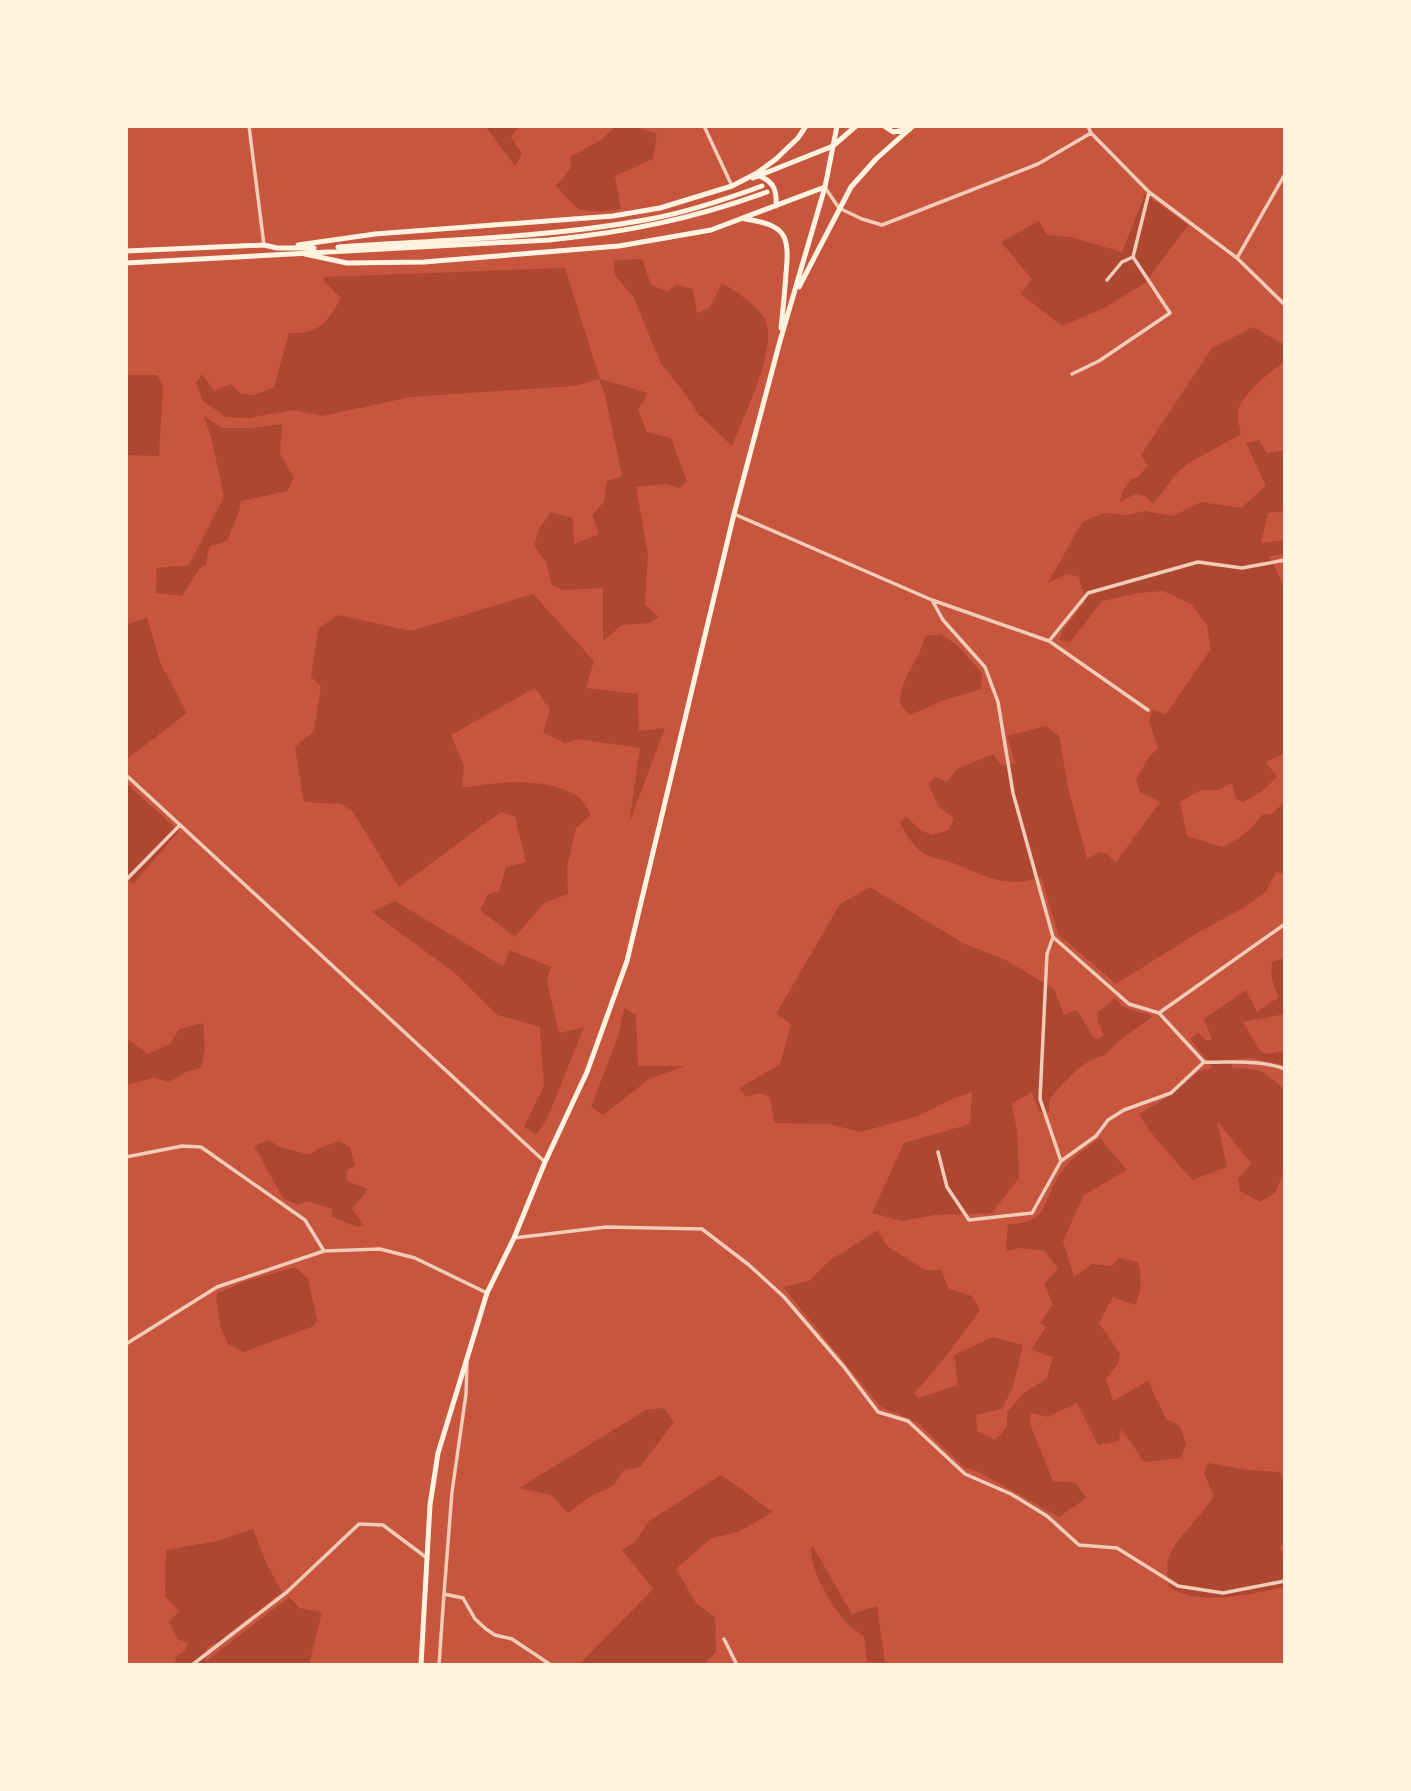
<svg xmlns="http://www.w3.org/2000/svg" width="1411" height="1791" viewBox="0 0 1411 1791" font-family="'Roboto Serif',serif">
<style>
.green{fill:#ae4732}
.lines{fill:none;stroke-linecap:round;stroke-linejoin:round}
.minor{stroke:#f1ccb7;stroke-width:3.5}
.secondary{stroke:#fff3e0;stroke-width:5}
</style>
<rect width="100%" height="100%" fill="#c8553d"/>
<!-- green -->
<path class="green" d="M485,126H519L511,137L522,154L515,166Z
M616,126H633L657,134L653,159L615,176L621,209L599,212L578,209L556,186L571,168L570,157L601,140Z
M1145,194L1188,225L1145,283L1104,308L1062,326L1021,294L1032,279L1001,242L1039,221L1047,235L1070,237L1122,252Z
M642,259L651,285L667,291L676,285L693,289L697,313L710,307L722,283C735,291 761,307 766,322C777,351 743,417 732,446L698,414L684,392L661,364L634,298L615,275L614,260Z
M565,268L600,379L648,393L638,410L647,432L671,438L687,482L679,488L666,484L636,487L648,554L645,604L659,617L649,623L622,625L603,641V588L563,590L552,585L546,562L534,546L539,529L551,512L573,518L574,544L599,534L592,515L604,502L607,481L622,476L605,395L599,379L575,386L411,397L322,416L294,410L249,418L226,417L203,401L196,383L202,374L214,391L231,384L241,394L255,395L274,387L289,333C319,334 327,323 341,298L325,282L323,277Z
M1253,327L1285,345V361C1273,369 1240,397 1238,411C1236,418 1240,427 1241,434L1189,463L1178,472L1153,504L1145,496L1135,494L1120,502L1122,492L1131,479L1138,477L1148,465L1141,455L1212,348Z
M126,375H157L163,385L159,456L126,455Z
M203,415L222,428H249L282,424L280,454L294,478L287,491L241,501L239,511L227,541L209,547L206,565L200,568L182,596L156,593L157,568L189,565L224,497L211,436Z
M1259,440L1267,453L1285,450V511L1268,513L1261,543L1285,540V554L1269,556L1285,588V753L1266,762L1277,777L1261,792L1243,802L1236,799L1232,783L1218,790H1201L1180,802L1187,836L1223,847C1239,839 1251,830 1262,815L1272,814L1282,804L1285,808V874L1276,872L1266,891L1245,907L1199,932L1116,984L1058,934L1041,877C1004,889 987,876 953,863C944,859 931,859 923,853C911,844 906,834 900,823L906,816L919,829L931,835L949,830L954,818L939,807L928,784L936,777L947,782L957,769L993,754L1002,766L1015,763L1007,736L1046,726L1059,736L1068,787L1087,859L1100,852L1107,854L1116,862L1160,802L1140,792L1136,780L1149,757L1158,748L1149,721L1153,710L1166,714L1211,649L1207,625L1191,604L1163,591L1139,593L1102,601L1070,642L1059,640L1063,630L1085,602L1079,577L1067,574L1048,583L1082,522L1104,513L1126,515L1145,511L1173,516L1201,502L1241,508L1266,486L1246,443Z
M533,594L594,661L586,688L638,694L639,731L665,728L629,824L640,748L578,739L565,743L543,732L550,710L535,688L451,735L464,766L462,788C498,782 544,776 577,796C583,800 587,808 591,814L576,828L567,867L568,894L544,903L515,937L480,910L488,894L499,891L506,867L526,862L515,817L501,812L399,887L353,812L341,804L304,802L295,747L314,731L321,686L311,677L318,629L338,615L411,631Z
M147,617L160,662L187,713L127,759L126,625Z
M941,634L958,646L982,673L981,689L942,701L910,715L900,704C899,678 920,661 925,636Z
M126,783L179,831L133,884L126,878Z
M870,887L965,944L1006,960L1054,989L1064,1015L1077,1010L1094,1039L1104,1036L1097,1020L1098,1012L1115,998L1123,1007L1153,1016C1137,1029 1118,1039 1105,1055C1082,1060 1064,1082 1049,1100V1112H1040L1032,1092L1012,1104L1017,1131L1019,1178L992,1213L935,1215L902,1221L872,1213L904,1143L970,1124L972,1092L952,1099L918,1116L861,1132L829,1124L774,1123L770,1097L760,1093L746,1097L740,1088L780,1064L791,1024L776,1014L840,904Z
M395,901L503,966L510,950L551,967L547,981L559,1033L584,1027L548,1117L536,1135L524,1127L544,1086L540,1027L497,1015L455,973L372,912Z
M1285,958V1014L1243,1022L1260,1051L1267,1054L1285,1051V1065L1250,1058L1231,1060L1232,1068C1266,1069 1261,1070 1285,1090V1169L1275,1193L1260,1202L1240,1191L1238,1179L1251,1163L1217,1121L1227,1167L1192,1180L1149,1130L1139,1114L1163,1100L1199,1071L1213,1068L1190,1039L1198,1033L1206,1040H1212L1204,1019L1246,990L1257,1012L1279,997C1273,984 1270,977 1272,962Z
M624,1008L636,1015L638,1066H685L649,1079L603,1115L591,1107L619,1034Z
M203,1023L205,1050L201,1068L188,1071L169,1082L154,1078L126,1085V1038L148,1054L170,1044L179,1029Z
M1100,1138L1127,1170L1084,1195L1063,1241L1074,1277L1092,1264L1112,1266L1119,1258L1138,1262C1142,1277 1142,1291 1135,1305L1113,1297L1099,1323L1120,1353L1118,1364L1106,1379L1113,1401L1148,1381L1166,1419L1180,1426L1186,1444L1181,1458L1144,1462L1121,1428L1119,1441L1098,1445L1077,1403L1048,1417L1031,1413L1030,1424L1053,1481L1076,1483L1086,1498L1059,1517L979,1472L964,1467L917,1422L881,1407L783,1287L809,1281L829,1261L878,1230L887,1246L925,1270H941L949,1289L972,1296L980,1310L947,1355L914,1394L919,1398L958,1385L954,1355L993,1337L1023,1345L1013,1387L1002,1409L976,1415L977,1431L995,1440L1007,1427V1412L1024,1393L1047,1378L1053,1357L1031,1350L1046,1327L1040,1323L1053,1304L1044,1284L1058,1269L1045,1251L1020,1248L1006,1251L1008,1224C1054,1224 1041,1195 1065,1167C1074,1156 1089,1147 1100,1138Z
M269,1140L279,1147L310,1155C319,1146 328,1146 339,1141L350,1147L355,1166L347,1170L346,1181L368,1189L352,1209L364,1225L357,1227L331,1216L333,1209L307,1201L297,1205L283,1198L254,1146Z
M295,1267L308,1279L317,1319L314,1326L243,1352L228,1344L220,1326L216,1294L246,1281Z
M664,1408L674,1422L640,1467L624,1470L614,1485L588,1498L568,1513L551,1495L519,1488L646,1410Z
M1208,1463L1248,1470L1280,1472L1285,1482V1547L1280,1546L1285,1559V1587C1252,1594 1198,1607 1169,1587C1168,1579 1166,1567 1168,1559C1177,1535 1201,1518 1214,1496L1204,1473Z
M721,1475L773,1512L738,1532L712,1538L676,1569L696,1603L715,1617L716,1652L703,1665H579L653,1589L622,1550L635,1542L649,1521Z
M253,1529L267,1565L282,1592L218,1642L207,1647L205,1662L289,1597L300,1608L322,1612L309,1665H177L175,1657L184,1652L188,1643L178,1639L169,1622L179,1611L165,1596L166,1550L217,1541Z
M812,1545L852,1614L877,1606L885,1664L867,1662L864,1636C860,1633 854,1630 850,1626C836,1614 805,1564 812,1545Z"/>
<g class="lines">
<!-- minor -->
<path class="minor" d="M249,126L264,245
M704,126L732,186
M1088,126L1091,133L1149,192L1237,258L1285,305
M826,189L839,208L862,219L882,225L1038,164L1091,133
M1237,258L1285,174
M1107,280L1122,262L1133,257
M1072,374L1099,361L1170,313L1133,257L1149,192
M734,514L932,600L1049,641L1088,593L1198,562L1242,568L1285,560
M932,600L943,620L985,667L998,702L1013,793L1053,937L1129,1004L1159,1013L1285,924
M1049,641L1148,710
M126,775L545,1162
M126,880L180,825
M1159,1013L1204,1062C1232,1063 1258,1059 1285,1069
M938,1152L947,1187L969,1220L1032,1213L1061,1161L1040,1099L1047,954L1053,937
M126,1157L182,1146L201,1147L305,1220L324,1251
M1061,1161L1096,1136L1108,1120L1124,1110L1171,1093L1204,1062
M514,1238L606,1227L702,1229L749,1265L784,1297L844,1367L878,1412L908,1421L965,1474L1011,1494L1047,1516L1079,1545L1117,1548L1178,1586L1223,1593L1285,1581
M126,1344L217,1287L324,1251L380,1249L415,1258L487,1293
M467,1363L466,1394L452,1492L444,1594L463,1598L475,1619L486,1629L495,1635L512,1639L551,1665
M724,1639L737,1665
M192,1665L287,1592L359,1524L383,1525L427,1558
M439,1665L444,1594"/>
<!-- secondary -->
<path class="secondary" d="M884,126L893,132L910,129
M759,176C774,181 777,191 776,206
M753,178L833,146L856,126
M745,219C785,225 790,234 786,273C785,291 783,309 781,328
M298,245L375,234L613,216L660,208L732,186L757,173L776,159L798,138L806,126
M338,247C440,240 544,238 645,220C685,213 724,200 762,186
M126,251L264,245L277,248H314
M305,254L347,263L424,262L619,246L711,230L825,187
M126,263L549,240C628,232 692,219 767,192
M799,287L851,187L876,159L913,126
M421,1665L430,1505L438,1453L487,1293L514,1238L545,1162L587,1072L627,961L734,514L780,341L825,187L837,126"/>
</g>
<!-- border -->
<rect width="1411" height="1791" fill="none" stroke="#fff3e0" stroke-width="256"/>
</svg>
